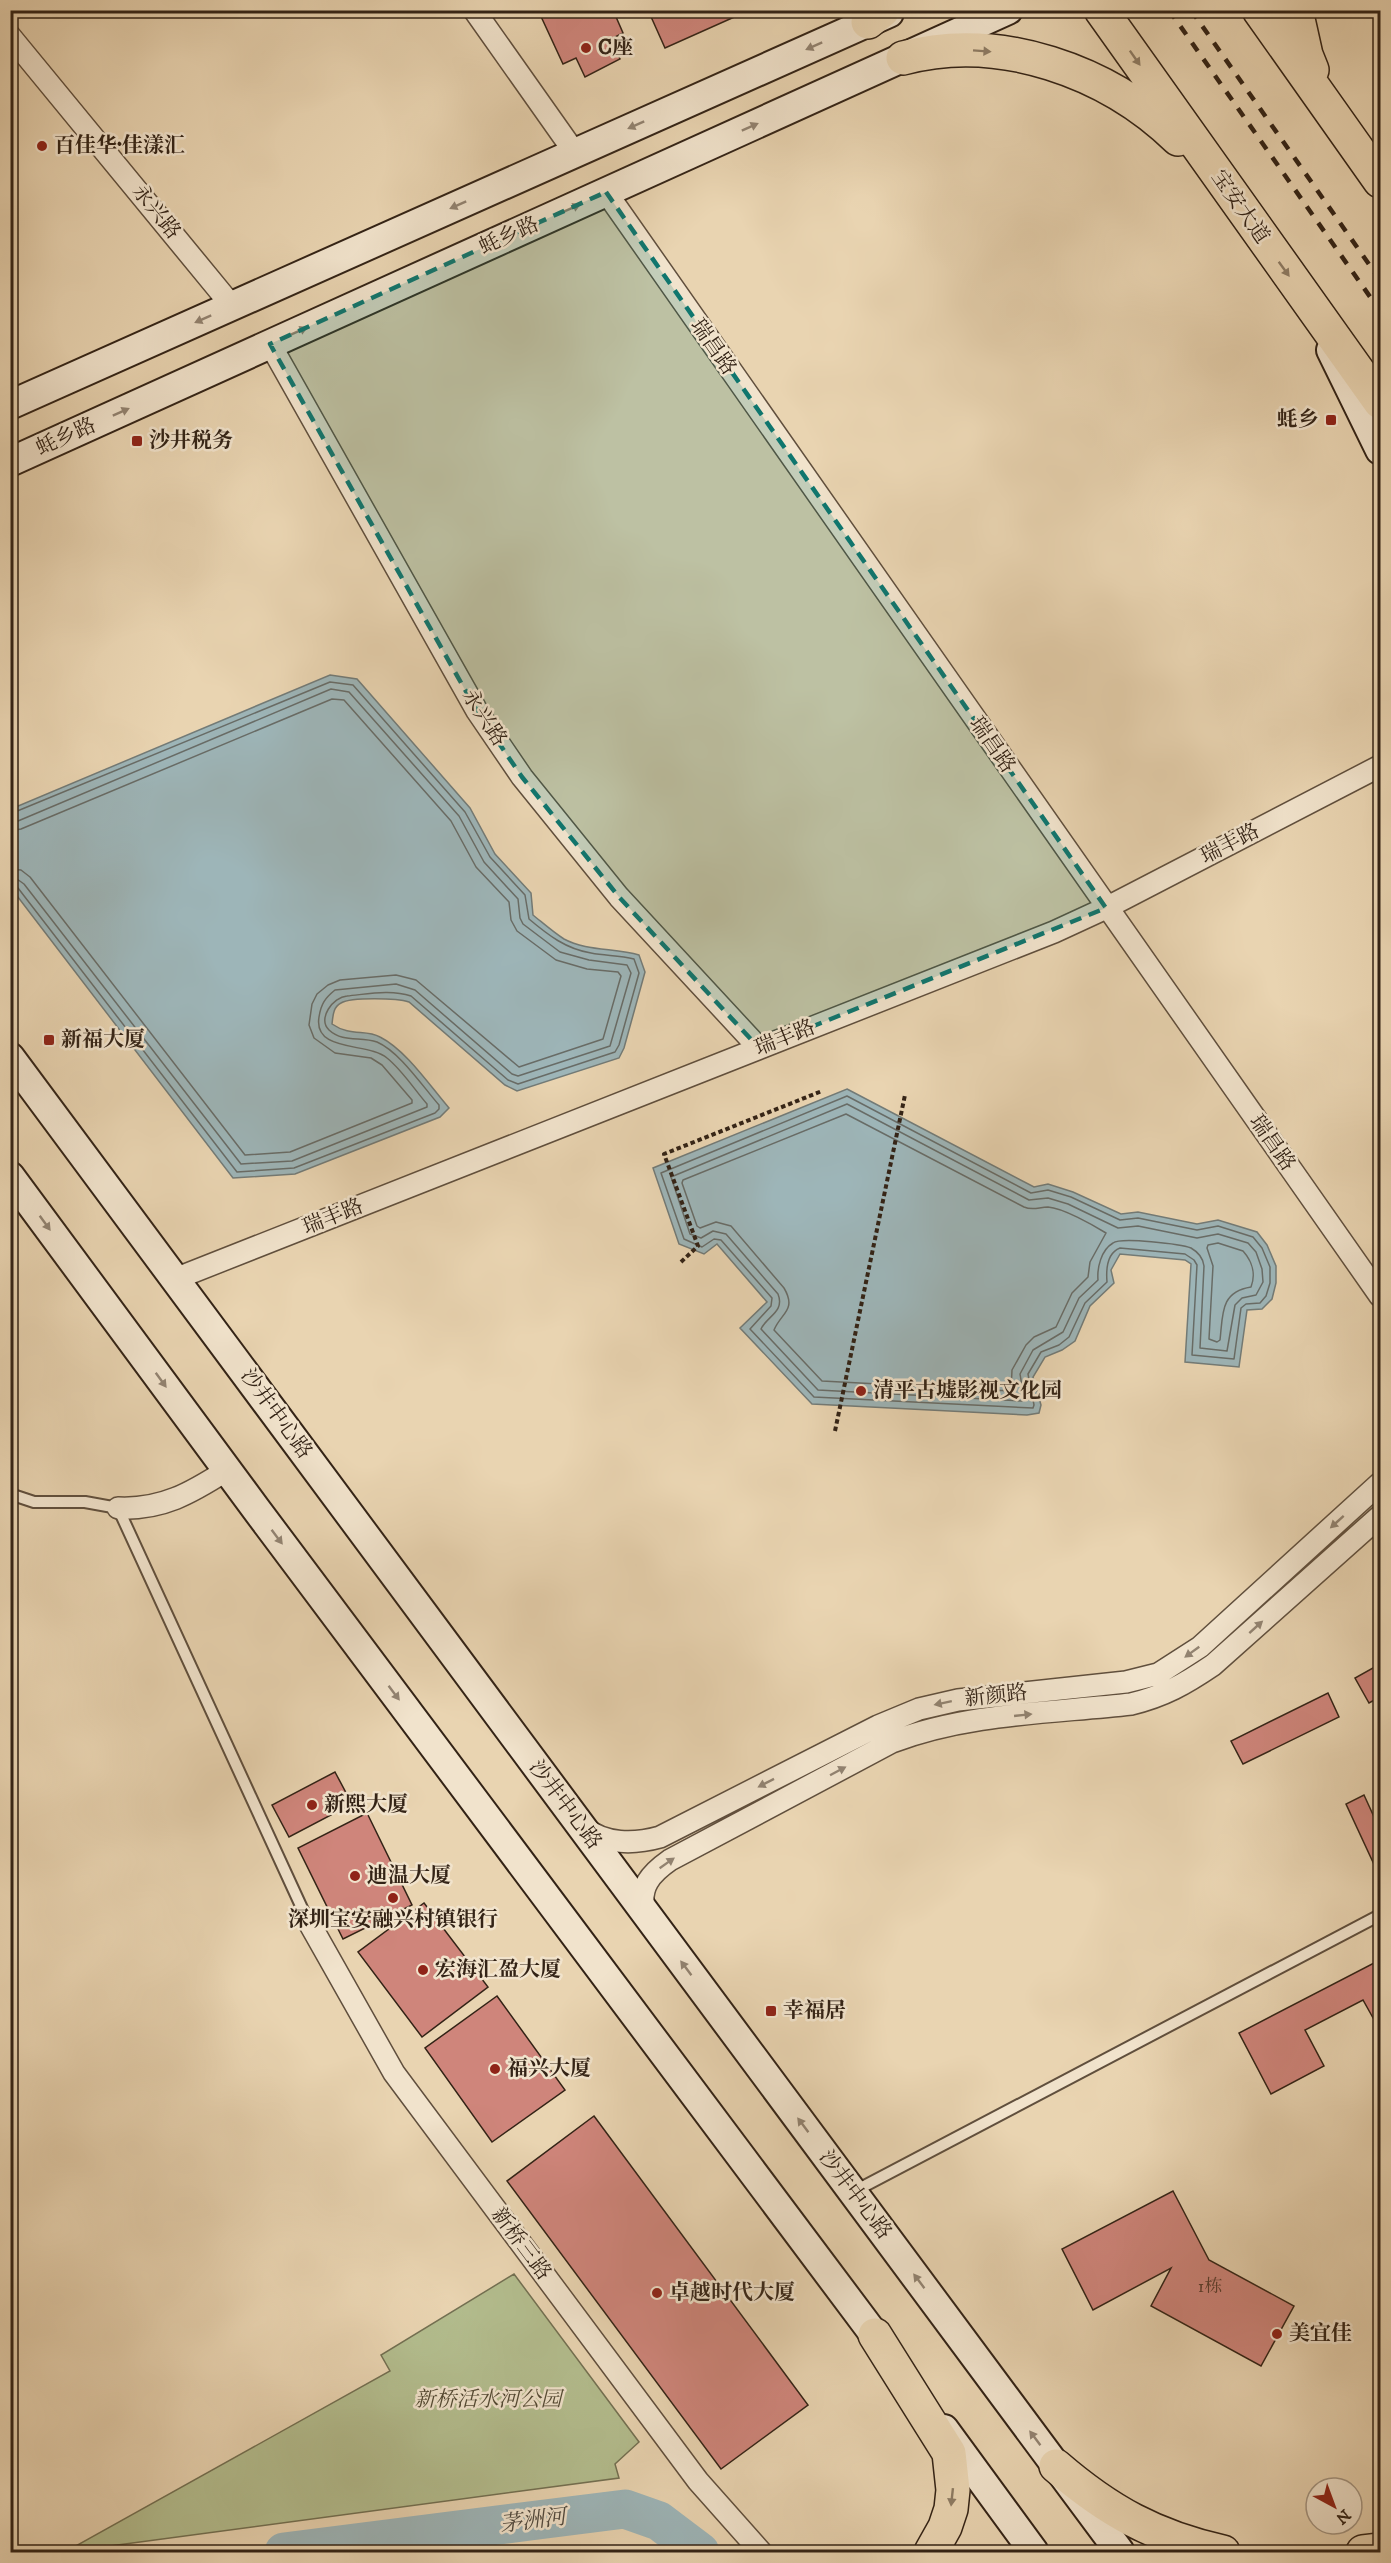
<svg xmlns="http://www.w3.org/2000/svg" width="1391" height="2563" viewBox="0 0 1391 2563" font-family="'IM FELL DW Pica','Noto Serif SC',serif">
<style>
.green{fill:#b3bd8e;stroke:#737052;stroke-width:1.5}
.water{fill:#9db5b8;stroke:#737b77;stroke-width:1.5}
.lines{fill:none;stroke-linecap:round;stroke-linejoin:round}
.shore{stroke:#686c67;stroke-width:1.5}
.river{stroke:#9db5b8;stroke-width:39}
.building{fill:#cf857b;stroke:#332316;stroke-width:1.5}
.lane-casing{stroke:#604f3d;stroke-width:14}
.street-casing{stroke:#604f3d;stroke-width:24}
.secondary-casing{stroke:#332316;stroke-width:32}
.primary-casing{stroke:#332316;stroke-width:36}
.path{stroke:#332316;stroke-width:4;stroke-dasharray:4.5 3;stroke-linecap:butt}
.lane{stroke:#f1e3cc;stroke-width:10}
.street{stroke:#f1e3cc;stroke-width:21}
.secondary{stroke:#f1e3cc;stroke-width:28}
.primary{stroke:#e9d4b1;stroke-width:33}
.rail{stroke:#332316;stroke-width:4.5;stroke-dasharray:10 10;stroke-linecap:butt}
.oneway{fill:#928371}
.oneway2{fill:#8e7c64}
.marked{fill:#0f766e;fill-opacity:0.2;stroke:#0f766e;stroke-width:4.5;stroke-dasharray:12 8;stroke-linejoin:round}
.poi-dot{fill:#8f2418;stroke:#f1e3cc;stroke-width:2}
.labels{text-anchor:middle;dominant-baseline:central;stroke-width:5;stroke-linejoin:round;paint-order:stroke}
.number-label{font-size:18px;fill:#5a3c2f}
.poi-label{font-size:21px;font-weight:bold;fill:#332316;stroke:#f1e3cc;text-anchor:start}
.street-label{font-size:21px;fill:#332316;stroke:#f1e3cc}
.park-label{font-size:21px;font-style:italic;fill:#534a34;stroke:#f1e3cc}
.water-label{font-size:22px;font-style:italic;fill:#4e483e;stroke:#f1e3cc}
</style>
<rect width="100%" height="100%" fill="#e9d4b1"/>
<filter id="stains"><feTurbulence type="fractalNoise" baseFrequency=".00333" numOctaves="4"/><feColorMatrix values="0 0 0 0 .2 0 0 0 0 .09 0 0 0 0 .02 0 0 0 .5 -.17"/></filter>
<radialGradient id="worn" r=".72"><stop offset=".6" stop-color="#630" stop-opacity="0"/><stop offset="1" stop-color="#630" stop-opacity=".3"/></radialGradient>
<!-- green -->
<path class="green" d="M514,2274L639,2442L615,2464L619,2478L65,2552L390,2371L381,2355Z"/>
<!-- water -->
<path class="water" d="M330,675L357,679L470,808L495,854L531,893L533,915C543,923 553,932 564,939C586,951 615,948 639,955L645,972L624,1048L619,1058L517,1091L505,1085L409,1002C397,998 351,997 341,1003C333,1007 333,1016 332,1024C351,1037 365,1029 380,1037C406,1050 430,1086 449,1108L440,1117L295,1174L233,1178L11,888V809Z
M847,1089L1034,1187L1048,1184L1073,1192L1121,1214L1138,1212L1197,1224L1218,1220L1257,1232L1267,1245L1276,1266V1283L1272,1299L1262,1309L1247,1310L1239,1367L1185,1362L1191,1264L1185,1260L1120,1254L1111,1270L1114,1283L1090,1306L1075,1341L1062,1350L1045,1357L1033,1377L1041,1405L1039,1413L1027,1415L812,1404L740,1328L767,1302L717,1244L704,1254L679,1244L653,1168Z"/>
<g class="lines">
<!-- shore -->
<path class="shore" d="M10,814L330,682L353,685L465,812L490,857L525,895L529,919C548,935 566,949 591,953C606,956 619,955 634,959L639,973L619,1045L615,1052L518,1084L508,1080L411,996C391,989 368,994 347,996C333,997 317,1019 329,1030C343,1043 361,1036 377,1042C400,1052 423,1087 439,1105V1109L435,1113L294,1168L237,1172L18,888L10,885
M10,822L18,821L331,689L349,692L459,816L484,862L518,899L520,918L523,924L560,952L589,960L627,965L631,973L610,1046L518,1076L512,1074L415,990L396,984L335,990C325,998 321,1004 319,1017C313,1053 369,1042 387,1058C402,1070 414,1089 427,1104V1107L292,1161L241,1164L24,884L17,879L10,878
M10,831L21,829L332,699L344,700L451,821L476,867L509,902L511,920L517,931L556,960L587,969L618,972L621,976L603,1039L519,1067L416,980L396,975L340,980L328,985L317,994L312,1004L309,1025L314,1038L335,1053L371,1058L382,1065L412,1100V1103L290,1152L245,1155L30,877L21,870L10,869
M847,1096L1031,1193L1048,1190L1071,1197L1120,1220L1138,1218L1197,1230L1218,1226L1253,1237L1262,1248L1270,1267V1283L1266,1296L1260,1303L1246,1304L1241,1308L1234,1359L1192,1355L1197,1265L1194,1260L1185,1254L1120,1248C1107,1253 1106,1270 1107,1282L1085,1303L1069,1337L1059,1345L1041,1352L1028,1374L1034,1405L1033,1408L814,1397L750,1329L771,1306L772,1298L721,1240L714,1239L702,1247L684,1239L661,1173Z
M847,1104L1029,1200L1048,1198L1068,1204L1118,1228L1138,1226L1197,1238L1218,1234L1248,1243L1256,1252L1262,1269L1263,1282L1256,1295L1242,1298L1235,1305L1227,1351L1200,1348L1204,1266C1203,1257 1198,1252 1191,1248C1181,1244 1121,1237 1113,1243C1101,1250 1097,1268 1098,1280L1079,1298L1063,1332L1033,1350L1020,1374L1024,1398L1022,1401L818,1390L761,1329C767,1316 785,1312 778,1294L726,1234L713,1231L701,1238L690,1234L671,1177Z
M846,1114L1024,1207C1033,1211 1039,1207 1048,1207C1063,1208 1093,1225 1106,1233L1090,1262L1088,1277L1072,1293L1056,1327L1034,1337L1026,1345L1012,1370L1011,1391L822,1381L774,1330C781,1313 797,1310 784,1288L731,1226L716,1222L700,1228L697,1226L682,1183L683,1180Z
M1218,1243L1243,1251C1252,1261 1256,1274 1251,1287C1220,1292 1223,1314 1220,1340L1217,1342L1209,1339L1213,1266L1207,1248L1208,1245Z"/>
<!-- river -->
<path class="river" d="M284,2552L625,2509L659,2521L700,2552"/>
</g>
<!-- building -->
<path class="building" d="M538,10H613L623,33L611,39L620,59L585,77L576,58L563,64Z
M648,10H750L665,48Z
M1380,1664V1697L1369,1703L1355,1678Z
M1328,1693L1339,1717L1243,1764L1231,1741Z
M335,1772L352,1804L289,1837L272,1805Z
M1364,1795L1380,1830V1872L1378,1873L1346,1804Z
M367,1813L412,1905L343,1939L298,1848Z
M424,1903L488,1987L422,2037L358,1952Z
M1374,1963L1380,1975V2023L1377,2025L1363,2000L1305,2030L1324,2066L1271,2094L1239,2033Z
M497,1996L565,2090L492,2142L425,2048Z
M594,2116L808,2405L721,2469L507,2181Z
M1173,2191L1209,2260L1294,2306L1261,2366L1151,2306L1171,2268L1093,2310L1062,2249Z"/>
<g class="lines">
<defs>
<path id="lane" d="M10,1494L34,1502H85L118,1508L307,1919
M853,2192L1380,1915"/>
<path id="street" d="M474,10L575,153
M10,36L232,306
M606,192L1380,1296
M270,344L477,711L522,777L619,897L759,1048
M175,1279L1054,932L1106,908L1380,766
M118,1508C162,1510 191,1493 227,1470
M584,1827C604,1845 635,1844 660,1837L878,1726L919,1709L958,1700L1126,1682L1158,1674L1200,1647L1380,1483
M644,1911C639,1887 650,1874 670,1860L892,1742C968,1713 1051,1713 1131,1704C1164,1696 1185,1684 1213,1665L1380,1516
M307,1919L394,2073L698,2481L761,2552"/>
<path id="secondary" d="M1331,350L1380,450
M10,405L889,13
M10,462L1008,10
M10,1057L1120,2552
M10,1176L256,1509L888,2353
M944,2429L1034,2552"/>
<path id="primary" d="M1101,10L1380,402
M1259,10L1380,181
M1296,10L1306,55L1312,70
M868,22L883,10
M903,58C999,32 1108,71 1178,139
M875,2335L949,2453L953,2490L951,2509L945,2527L931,2552
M1056,2466C1108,2511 1155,2537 1223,2552
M1363,2552L1380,2550"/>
</defs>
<!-- lane casing -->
<use href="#lane" class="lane-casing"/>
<!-- street casing -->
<use href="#street" class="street-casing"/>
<!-- secondary casing -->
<use href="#secondary" class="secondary-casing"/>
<!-- primary casing -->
<use href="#primary" class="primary-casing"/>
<!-- path -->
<path class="path" d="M681,1262L698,1246L664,1154L822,1091
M835,1431L905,1095"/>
<!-- lane -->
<use href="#lane" class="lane"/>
<!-- street -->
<use href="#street" class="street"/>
<!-- secondary -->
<use href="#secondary" class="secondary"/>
<!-- primary -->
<use href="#primary" class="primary"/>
<!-- rail -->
<path class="rail" d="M1169,10L1380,311
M1191,10L1380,280"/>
</g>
<!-- one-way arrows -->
<defs><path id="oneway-solid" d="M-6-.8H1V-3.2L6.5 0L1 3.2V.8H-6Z" transform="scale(1.5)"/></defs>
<g class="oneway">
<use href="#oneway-solid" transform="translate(814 46) rotate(156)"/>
<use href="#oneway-solid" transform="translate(636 125) rotate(156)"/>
<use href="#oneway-solid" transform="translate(750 127) rotate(-24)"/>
<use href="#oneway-solid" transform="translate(458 205) rotate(156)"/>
<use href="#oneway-solid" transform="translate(572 208) rotate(-24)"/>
<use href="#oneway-solid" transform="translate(203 319) rotate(156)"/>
<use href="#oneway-solid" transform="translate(299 331) rotate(-24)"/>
<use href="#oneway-solid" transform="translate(121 412) rotate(-24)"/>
<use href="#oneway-solid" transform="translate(45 1223) rotate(54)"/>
<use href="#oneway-solid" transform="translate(161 1380) rotate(54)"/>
<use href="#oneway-solid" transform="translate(1337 1522) rotate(138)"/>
<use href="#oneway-solid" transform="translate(277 1537) rotate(53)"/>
<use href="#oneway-solid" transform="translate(1256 1627) rotate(-42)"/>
<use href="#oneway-solid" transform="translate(1192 1652) rotate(144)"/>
<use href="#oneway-solid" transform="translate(394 1693) rotate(53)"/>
<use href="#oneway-solid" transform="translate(943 1703) rotate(168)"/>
<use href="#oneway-solid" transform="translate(1023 1715) rotate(-6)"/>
<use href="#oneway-solid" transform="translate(838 1771) rotate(-28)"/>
<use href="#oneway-solid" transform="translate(766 1783) rotate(153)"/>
<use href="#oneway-solid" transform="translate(667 1863) rotate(-35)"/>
<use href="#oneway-solid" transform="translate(686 1968) rotate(-127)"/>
<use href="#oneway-solid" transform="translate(803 2125) rotate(-127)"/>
<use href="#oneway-solid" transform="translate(919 2281) rotate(-127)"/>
<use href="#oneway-solid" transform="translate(1035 2438) rotate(-127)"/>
</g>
<g class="oneway2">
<use href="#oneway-solid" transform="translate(982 51) rotate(4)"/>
<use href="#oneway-solid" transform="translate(1135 58) rotate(55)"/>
<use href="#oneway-solid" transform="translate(1284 269) rotate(54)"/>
<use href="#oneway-solid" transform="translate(952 2497) rotate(96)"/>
</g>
<!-- marked area -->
<path class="marked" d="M606,192L1106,908L759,1048L619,897L522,777L477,711L270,344Z"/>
<!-- markers -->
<g class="poi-dot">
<circle cx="586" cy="48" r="6"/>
<circle cx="42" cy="146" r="6"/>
<rect x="1325" y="414" width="12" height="12" rx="3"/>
<rect x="131" y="435" width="12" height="12" rx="3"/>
<rect x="43" y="1034" width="12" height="12" rx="3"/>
<circle cx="861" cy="1391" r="6"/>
<circle cx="312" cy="1805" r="6"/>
<circle cx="355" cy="1876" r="6"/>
<circle cx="393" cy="1898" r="6"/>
<circle cx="423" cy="1970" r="6"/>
<rect x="765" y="2005" width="12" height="12" rx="3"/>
<circle cx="495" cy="2069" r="6"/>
<circle cx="657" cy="2293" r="6"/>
<circle cx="1277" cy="2334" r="6"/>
</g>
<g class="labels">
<!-- number labels -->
<g class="number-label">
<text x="1210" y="2287">1栋</text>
</g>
<!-- poi labels -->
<g class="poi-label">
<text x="598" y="48">C座</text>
<text x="54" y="146">百佳华·佳漾汇</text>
<text x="1319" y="420" text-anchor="end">蚝乡</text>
<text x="149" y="441">沙井税务</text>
<text x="61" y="1040">新福大厦</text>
<text x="873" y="1391">清平古墟影视文化园</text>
<text x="324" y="1805">新熙大厦</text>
<text x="367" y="1876">迪温大厦</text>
<text x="393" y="1920" text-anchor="middle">深圳宝安融兴村镇银行</text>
<text x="435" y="1970">宏海汇盈大厦</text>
<text x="783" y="2011">幸福居</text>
<text x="507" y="2069">福兴大厦</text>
<text x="669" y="2293">卓越时代大厦</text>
<text x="1289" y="2334">美宜佳</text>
</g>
<!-- street labels -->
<g class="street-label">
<text transform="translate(1240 207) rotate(55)">宝安大道</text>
<text transform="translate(156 212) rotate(51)">永兴路</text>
<text transform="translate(509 236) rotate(-24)">蚝乡路</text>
<text transform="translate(713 347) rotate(55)">瑞昌路</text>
<text transform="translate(66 437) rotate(-24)">蚝乡路</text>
<text transform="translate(484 718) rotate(57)">永兴路</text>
<text transform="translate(992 745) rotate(55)">瑞昌路</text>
<text transform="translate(1230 844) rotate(-27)">瑞丰路</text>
<text transform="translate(785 1038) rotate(-22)">瑞丰路</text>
<text transform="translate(1272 1143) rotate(55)">瑞昌路</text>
<text transform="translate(333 1217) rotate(-22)">瑞丰路</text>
<text transform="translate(276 1414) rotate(54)">沙井中心路</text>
<text transform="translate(996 1696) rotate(-6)">新颜路</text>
<text transform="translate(565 1805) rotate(53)">沙井中心路</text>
<text transform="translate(855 2195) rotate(53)">沙井中心路</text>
<text transform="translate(521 2244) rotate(53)">新桥三路</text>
</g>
<!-- park labels -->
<g class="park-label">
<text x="488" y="2400">新桥活水河公园</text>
</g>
<!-- water labels -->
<g class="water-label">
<text transform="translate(533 2521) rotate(-7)">茅洲河</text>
</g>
</g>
<!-- margin -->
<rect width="1391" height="2563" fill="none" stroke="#e9d4b1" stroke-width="36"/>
<rect x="12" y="12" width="1367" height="2539" fill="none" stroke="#332316" stroke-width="3"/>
<rect x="18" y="18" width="1355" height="2527" fill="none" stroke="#332316" stroke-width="1.5"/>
<!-- north arrow -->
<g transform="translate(1334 2506) rotate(139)"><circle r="28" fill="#f1e3cc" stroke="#a59683" stroke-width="1.5"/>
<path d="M0-4.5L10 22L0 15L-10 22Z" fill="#8f2418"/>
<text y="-9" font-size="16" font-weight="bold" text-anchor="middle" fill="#332316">N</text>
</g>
<rect width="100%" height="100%" filter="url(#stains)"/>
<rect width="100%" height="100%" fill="url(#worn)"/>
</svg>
